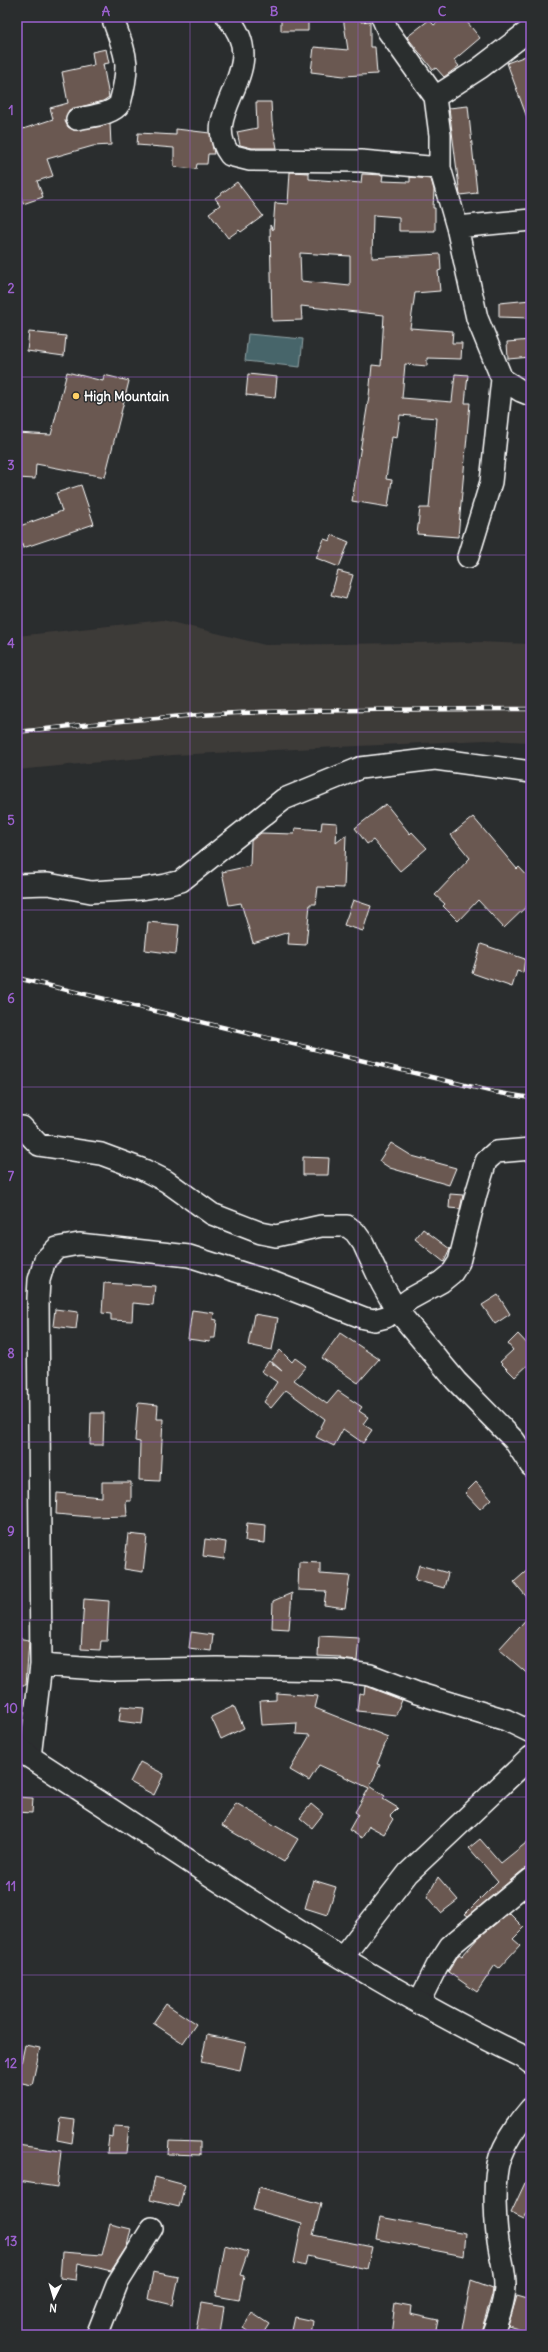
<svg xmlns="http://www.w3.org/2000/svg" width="548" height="2352" viewBox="0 0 548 2352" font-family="Delius,sans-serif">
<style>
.built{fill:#3d3a38}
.water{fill:#47656a;stroke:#91a3a6}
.building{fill:#6a5951;stroke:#fff;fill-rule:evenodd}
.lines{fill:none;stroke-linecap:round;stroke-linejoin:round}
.street-casing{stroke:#fff;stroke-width:24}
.secondary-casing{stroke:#fff;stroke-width:25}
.street{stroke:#2a2d2e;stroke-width:21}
.secondary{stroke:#2a2d2e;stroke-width:22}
.rail-casing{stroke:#fff;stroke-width:4.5}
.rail{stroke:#2a2d2e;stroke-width:3;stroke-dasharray:9;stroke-linecap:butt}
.grid{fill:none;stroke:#9c61cf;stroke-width:1;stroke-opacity:0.55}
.poi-dot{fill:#ffd166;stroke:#2a2d2e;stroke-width:1.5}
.labels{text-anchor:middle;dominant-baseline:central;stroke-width:3;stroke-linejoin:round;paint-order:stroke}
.poi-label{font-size:13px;font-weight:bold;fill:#fff;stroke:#2a2d2e;text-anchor:start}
.neatline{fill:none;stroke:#9c61cf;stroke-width:1.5}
.grid-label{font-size:13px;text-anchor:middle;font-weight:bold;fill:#9c61cf}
</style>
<rect width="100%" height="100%" fill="#2a2d2e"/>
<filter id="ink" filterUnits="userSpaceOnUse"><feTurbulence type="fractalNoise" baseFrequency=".025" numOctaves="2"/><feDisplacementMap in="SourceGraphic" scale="8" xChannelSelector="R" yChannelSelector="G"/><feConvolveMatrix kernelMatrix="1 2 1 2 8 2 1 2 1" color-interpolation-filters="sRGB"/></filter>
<g filter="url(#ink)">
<!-- built -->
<path class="built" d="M163,620L265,645L478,642L531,644V742L485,740L173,755L17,770V636Z"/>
<!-- water -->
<path class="water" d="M248,334L303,339L300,367L245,361Z"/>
<!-- building -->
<path class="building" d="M281,17H308V31H281Z
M343,17H360L361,22L370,21V47H375L377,74L344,76L311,72L314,47L348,50Z
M444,17H463L480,38L454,60L459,66L444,77L436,68L433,70L407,37L429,20L434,25Z
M106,49L109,63L103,64L109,97L103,101L69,110L65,121L68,127L74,130L110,124L111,145L93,146L47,159L53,176L37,181L43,197L23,204L17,184V131L53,119L50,108L68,103L62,72L94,65L92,52Z
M531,54V123H529L507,63Z
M256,102H271L272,122L277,148H252L240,145L237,132L257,128Z
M468,106L477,193L460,195L449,108Z
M176,129L210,133L214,154H208L207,164H197L196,169L174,167V148L137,145L138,133L176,135Z
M290,172L309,173V179L361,183L362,174L383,175L382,181L410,182V177L431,179L434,190L433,208H435V231H399V217L373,215L372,258L440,254L441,270L438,271L440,291L415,293L410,328L453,331L452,343H462L461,359L427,358V366L405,364L402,398L452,402L455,374L468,375L465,403H470L458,537L417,534L420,508H429L437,418L400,415L397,438L392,437L386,479L392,480L388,507L352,501L369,396L372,365L381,366L384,315L301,306L302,320L272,321L270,225L273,230L275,203L288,204ZM300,253L350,256V286L301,281Z
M237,182L263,216L241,232L239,230L228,238L209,213L220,205L215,198Z
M531,300V318L499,317V303Z
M29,332L66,336L64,356L27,351Z
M531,340V357L508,359L507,342Z
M67,372L103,381L104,375L129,381L105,477L36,464L35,479L17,478V433L51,435Z
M248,374L277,377L275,398L246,395Z
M81,485L94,524L23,548L17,527L62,511L56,493Z
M332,535L349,542L339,567L316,558L324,539L330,541Z
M338,571L353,575L346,599L331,595Z
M386,804L410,834L412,832L427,848L400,871L373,840L367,844L355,828Z
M473,817L517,869L519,867L531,880V902L504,928L478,900L458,921L443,906L445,904L435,895L470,858L451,835Z
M322,822L337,823L336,843L346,835L344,888L318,887L316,904H310L306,945L288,944L289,932L253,943L241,903L229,905L222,872L250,866L251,841L261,833L294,834L295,828L321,830Z
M353,900L371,906L363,931L344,925Z
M148,922L179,925L176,954L145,950Z
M481,944L525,959L523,973L517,971L512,987L472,973Z
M391,1143L412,1156L456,1168L449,1185L390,1168L379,1161Z
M303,1157L329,1158L328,1175H303Z
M450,1194L463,1195L460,1209L449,1208Z
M423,1229L450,1249L444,1262L415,1239Z
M104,1283L155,1286L153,1305L133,1303L132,1321L111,1320V1314L102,1313Z
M498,1295L510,1314L495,1324L482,1305Z
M55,1309L78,1312L76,1329L53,1326Z
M192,1310L214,1313L213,1319L217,1320L215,1338H211L210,1342L188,1339Z
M254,1314L278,1318L272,1350L248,1345Z
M340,1333L379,1359L358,1383L322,1358Z
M518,1334L531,1348V1362L515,1377L500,1362L513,1350L508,1344Z
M280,1350L292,1362L295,1358L306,1366L294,1380L327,1404L338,1391L362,1407L359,1411L368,1417L363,1424L372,1430L363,1443L343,1429L334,1446L316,1437L325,1419L286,1390L271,1408L264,1402L277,1382L261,1371L269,1361L282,1371L271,1361Z
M138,1403L158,1405L157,1419H163L160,1481L139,1480L140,1442L135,1441Z
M91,1413H104L103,1445H90Z
M102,1482H131V1501H126L127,1516L91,1517L56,1514L57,1493L102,1497Z
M476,1482L491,1499L480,1509L465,1493Z
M247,1523L266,1525L265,1543L245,1541Z
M128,1534L147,1536L143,1572L124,1569Z
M205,1539L226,1542L224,1559L203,1556Z
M299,1562L320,1563V1574L350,1576L345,1608L324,1605L326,1591L298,1590Z
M419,1565L448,1573L444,1588L415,1580Z
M531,1567V1602L514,1582Z
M292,1593L289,1629L272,1628L273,1601Z
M84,1599L109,1601L107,1641H101L100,1650L81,1649Z
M531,1614V1677L499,1649Z
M191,1632L213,1635L211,1651L189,1648Z
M319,1636L359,1638L357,1661L340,1659V1657L318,1656Z
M17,1638L29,1640L26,1685H17Z
M365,1686L402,1700L396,1715L357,1711L359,1693L364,1694Z
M276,1693L318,1696L315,1708L388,1737L377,1764L380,1765L370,1786L385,1796L383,1799L398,1808L390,1816L393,1819L384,1834L369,1826L362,1838L349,1830L358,1814L355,1812L369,1788L319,1765L309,1781L290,1770L310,1735L296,1734L297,1723L262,1725L260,1701L276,1700Z
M121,1706L144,1708L142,1724L119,1721Z
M234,1706L244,1728L221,1739L211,1717Z
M140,1762L164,1774L154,1795L130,1782Z
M17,1797L33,1798L32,1813L17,1812Z
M236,1803L298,1839L284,1862L222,1826Z
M311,1804L323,1814L312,1828L300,1818Z
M480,1839L501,1863L531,1839V1867L523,1870L468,1916L465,1914L498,1881L469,1848Z
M438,1877L458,1900L441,1913L427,1897Z
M313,1880L336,1887L327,1915L305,1908Z
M509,1913L524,1928L513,1939L520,1945L499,1968L495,1965L477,1992L448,1972L459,1954L462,1956L478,1938Z
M166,2004L196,2024L183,2043L153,2023Z
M207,2035L246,2043L240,2070L201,2062Z
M25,2045L40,2048L32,2085L17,2082Z
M60,2118L75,2120L72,2143L57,2140Z
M114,2126L129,2127L126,2153H107L109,2137L113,2138Z
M169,2141L200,2142V2155L168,2154Z
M17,2145L61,2151L57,2187L17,2181Z
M531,2170V2205L524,2219L511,2213Z
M155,2177L185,2185L179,2207L150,2200Z
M259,2187L321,2204L313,2235L372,2247L367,2269L307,2256L305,2266L294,2263L302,2223L253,2210Z
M380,2217L466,2233L464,2256L376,2239Z
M110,2224L131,2229L127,2246L111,2271L78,2263L76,2280L60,2278L62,2252L102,2255Z
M225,2245L248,2252L240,2275L244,2276L239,2300L216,2296Z
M153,2272L179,2277L173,2305L148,2299Z
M471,2280L493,2288L492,2295L480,2335H461Z
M517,2296L531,2300V2333L508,2326Z
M201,2303L224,2307L220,2334L196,2331Z
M395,2303L411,2306L410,2314L438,2320L435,2335H391Z
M252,2313L269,2324L262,2335H253L243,2328Z
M295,2317L313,2321L311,2335H291Z"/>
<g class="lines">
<defs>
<path id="street" d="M227,17C275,70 196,111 230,155L250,160L361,161L440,168
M382,17L388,31L435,97L440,135V168L457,227L477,318L502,379
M435,97L480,68L531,29
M77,119C90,116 113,115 120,103C131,61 126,56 112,17
M457,227L531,220
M468,557L491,482L502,379L521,391L531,395
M17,885L48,884L91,892L141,889L166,885L181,881L284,799L360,768L435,759L531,772
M17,1127H22L39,1145L101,1154L144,1170L166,1181L212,1214L261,1233L276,1236L321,1226H347L355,1232L363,1243L382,1284L396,1309L456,1381L514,1440L531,1466
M41,1665L111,1670L217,1668L333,1670L370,1675L417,1693L506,1720L531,1732
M30,1757L41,1665L38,1298L39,1280L45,1260L57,1248L79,1244L189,1256L277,1284L364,1318L374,1320L386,1317L410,1299L441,1282L452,1273L459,1262L476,1194L486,1161L496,1152L531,1149
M342,1958L408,1873L531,1757
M419,2002L437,1966L450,1946L531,1879
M97,2335L117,2284L152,2228
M492,2335C498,2320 505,2301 505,2285C505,2272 502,2263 500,2252C495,2228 492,2180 500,2157C507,2138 518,2123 531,2108"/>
<path id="secondary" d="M17,1746L30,1757C190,1860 350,1974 522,2056L531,2063"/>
</defs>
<!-- street casing -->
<use href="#street" class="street-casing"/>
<!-- secondary casing -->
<use href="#secondary" class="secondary-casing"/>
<!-- street -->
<use href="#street" class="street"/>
<!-- secondary -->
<use href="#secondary" class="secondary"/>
<defs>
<path id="rail" d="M17,732C90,724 164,716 237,713C335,709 433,709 531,709
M17,978L494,1092L531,1098"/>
</defs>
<!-- rail casing -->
<use href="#rail" class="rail-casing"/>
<!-- rail -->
<use href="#rail" class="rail"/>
</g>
</g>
<!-- grid -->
<path class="grid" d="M190,17V2335M358,17V2335M17,200H531M17,377H531M17,555H531M17,732H531M17,910H531M17,1087H531M17,1265H531M17,1442H531M17,1620H531M17,1797H531M17,1975H531M17,2152H531"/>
<!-- markers -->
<circle class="poi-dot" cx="76" cy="396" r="4"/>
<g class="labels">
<!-- poi labels -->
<g class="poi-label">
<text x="84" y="396">High Mountain</text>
</g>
</g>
<!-- margin -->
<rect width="548" height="2352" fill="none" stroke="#2a2d2e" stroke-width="44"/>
<!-- north arrow -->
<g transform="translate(54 2298) rotate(185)" stroke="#2a2d2e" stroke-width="3" paint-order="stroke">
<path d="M0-3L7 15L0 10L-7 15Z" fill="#ffffff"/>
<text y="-6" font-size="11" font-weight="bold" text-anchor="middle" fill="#ffffff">N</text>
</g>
<rect x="22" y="22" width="504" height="2308" class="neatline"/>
<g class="grid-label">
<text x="106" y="16">A</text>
<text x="274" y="16">B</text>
<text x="442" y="16">C</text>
<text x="11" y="115">1</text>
<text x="11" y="293">2</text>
<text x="11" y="470">3</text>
<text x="11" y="648">4</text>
<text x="11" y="825">5</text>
<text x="11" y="1003">6</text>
<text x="11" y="1181">7</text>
<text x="11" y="1358">8</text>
<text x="11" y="1536">9</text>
<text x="11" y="1713">10</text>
<text x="11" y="1891">11</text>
<text x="11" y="2068">12</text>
<text x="11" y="2246">13</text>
</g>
</svg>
